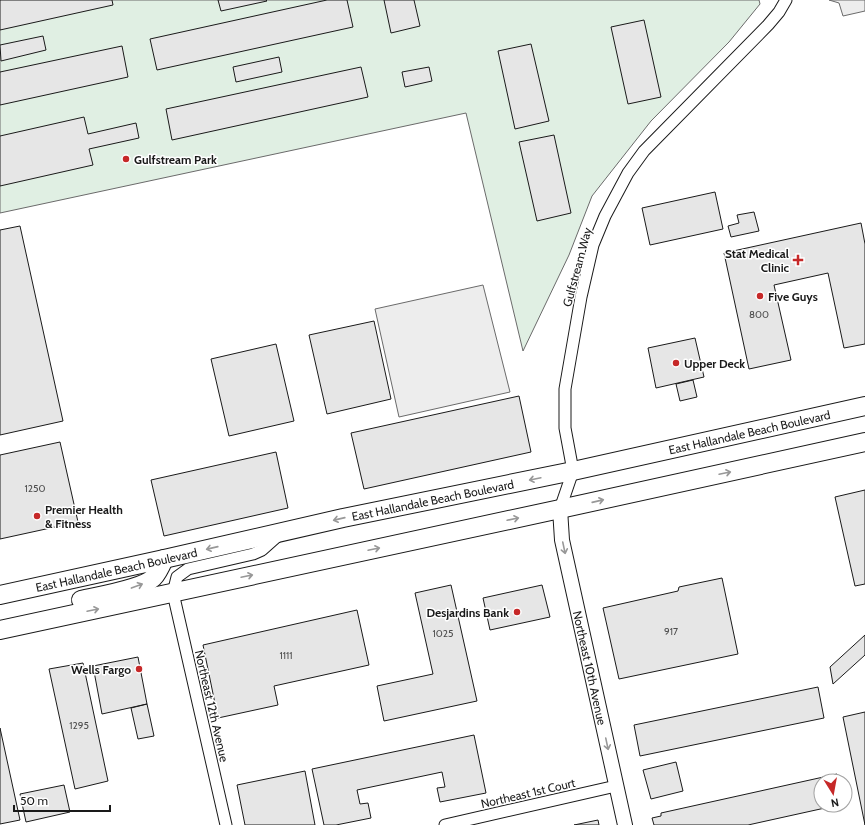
<svg xmlns="http://www.w3.org/2000/svg" width="865" height="825" viewBox="0 0 865 825" font-family="Cabin,sans-serif">
<style>
.green{fill:#e0efe3;stroke:#6a6a6a}
.parking{fill:#ededed;stroke:#6a6a6a}
.building{fill:#e6e6e6;stroke:#1a1a1a}
.lines{fill:none;stroke-linecap:round;stroke-linejoin:round}
.minor-casing{stroke:#1a1a1a;stroke-width:13}
.tertiary-casing{stroke:#1a1a1a;stroke-width:16}
.primary-casing{stroke:#1a1a1a;stroke-width:20}
.minor{stroke:#fff;stroke-width:11}
.tertiary{stroke:#fff;stroke-width:14}
.primary{stroke:#fff;stroke-width:18}
.oneway{stroke:#989898}
.poi-dot{fill:#c62828;stroke:#fff;stroke-width:1.5}
.labels{text-anchor:middle;dominant-baseline:central;stroke-width:3;stroke-linejoin:round;paint-order:stroke}
.number-label{font-size:10px;fill:#4d4d4d}
.poi-label{font-size:12px;font-weight:bold;fill:#1a1a1a;stroke:#fff;text-anchor:start}
.street-label{font-size:12px;fill:#1a1a1a;stroke:#fff}
</style>
<rect width="100%" height="100%" fill="#fff"/>
<!-- green -->
<path class="green" d="M0,0H759L760,4L729,42L651,121L592,196L569,255L523,351L466,113L0,213Z"/>
<!-- parking -->
<path class="parking" d="M829,0H865V11L843,16L839,3Z
M483,285L510,392L399,417L375,309Z"/>
<!-- building -->
<path class="building" d="M0,0H112L113,5L0,30Z
M218,0H266L267,1L221,11Z
M327,0H347L353,27L157,70L150,39Z
M384,0H414L420,26L391,33Z
M644,20L661,97L628,104L611,27Z
M43,36L46,50L1,61L0,45Z
M531,44L549,121L515,129L498,51Z
M122,46L128,77L0,105V72Z
M279,57L282,72L236,82L233,67Z
M361,67L368,97L172,140L166,109Z
M429,67L432,81L405,87L402,72Z
M84,117L88,134L136,123L139,138L89,149L93,165L0,186V136Z
M554,135L571,213L537,221L519,142Z
M715,192L723,229L650,245L642,208Z
M754,212L759,231L731,237L728,226L739,223L737,215Z
M861,223L865,244V344L844,348L828,273L774,285L791,360L749,369L724,253Z
M20,226L63,421L0,435V230Z
M374,321L391,399L327,414L309,335Z
M695,338L704,377L656,388L648,348Z
M276,344L294,421L229,436L211,359Z
M693,380L697,397L680,401L676,384Z
M519,396L531,452L364,489L351,433Z
M60,442L78,522L0,539V455Z
M276,452L288,508L164,536L151,480Z
M865,490V584L855,586L835,497Z
M722,578L738,654L619,679L603,608L678,591L679,587Z
M451,585L477,701L384,721L377,686L433,674L415,593Z
M542,585L550,617L490,630L483,598Z
M357,610L369,665L274,686L278,705L218,718L203,645Z
M865,635V655L833,684L830,667Z
M138,657L147,704L102,714L93,666Z
M83,663L108,781L75,789L49,669Z
M818,687L824,718L640,756L634,725Z
M147,704L154,736L138,739L131,708Z
M865,712V825L843,717Z
M0,728L20,820L0,824Z
M474,735L486,793L440,802L437,788L445,787L442,772L357,790L360,804L368,803L371,818L336,825H324L312,769Z
M676,762L683,791L651,799L643,770Z
M305,771L315,825H245L237,785Z
M837,774L838,781H821V805L834,806L748,825H654L652,818L661,816V813Z
M64,785L70,812L26,822L20,794Z
M598,820L599,825H574Z"/>
<g class="lines">
<defs>
<path id="minor" d="M560,509L573,471L565,428V389L581,297L593,245L605,216L628,173L644,151L768,25L779,12L786,0
M226,825L173,593L177,577L188,569L253,554L262,550L280,534
M445,825L616,786"/>
<g id="tertiary">
<path id="s1" d="M560,509L562,540L625,825"/>
</g>
<g id="primary">
<path id="s2" d="M0,595L164,559L343,518L573,471L865,406"/>
<path d="M81,600C97,596 142,589 153,578C158,573 161,566 164,559"/>
<path d="M0,630L560,509L865,442"/>
</g>
</defs>
<!-- minor casing -->
<use href="#minor" class="minor-casing"/>
<!-- tertiary casing -->
<use href="#tertiary" class="tertiary-casing"/>
<!-- primary casing -->
<use href="#primary" class="primary-casing"/>
<!-- minor -->
<use href="#minor" class="minor"/>
<!-- tertiary -->
<use href="#tertiary" class="tertiary"/>
<!-- primary -->
<use href="#primary" class="primary"/>
</g>
<!-- one-way arrows -->
<defs><path id="oneway-shaft" d="M-6 0H5M1.5-3L5.5 0L1.5 3" fill="none" stroke-width="1.6" stroke-linecap="round" stroke-linejoin="round"/></defs>
<g class="oneway">
<use href="#oneway-shaft" transform="translate(725 473) rotate(-12)"/>
<use href="#oneway-shaft" transform="translate(535 479) rotate(168)"/>
<use href="#oneway-shaft" transform="translate(598 501) rotate(-13)"/>
<use href="#oneway-shaft" transform="translate(339 519) rotate(167)"/>
<use href="#oneway-shaft" transform="translate(513 519) rotate(-12)"/>
<use href="#oneway-shaft" transform="translate(212 548) rotate(167)"/>
<use href="#oneway-shaft" transform="translate(564 548) rotate(78)"/>
<use href="#oneway-shaft" transform="translate(374 549) rotate(-12)"/>
<use href="#oneway-shaft" transform="translate(247 576) rotate(-12)"/>
<use href="#oneway-shaft" transform="translate(137 586) rotate(-20)"/>
<use href="#oneway-shaft" transform="translate(93 610) rotate(-12)"/>
<use href="#oneway-shaft" transform="translate(607 744) rotate(78)"/>
</g>
<!-- markers -->
<g class="poi-dot">
<circle cx="126" cy="159" r="4"/>
<path d="M796 254h4v4h4v4h-4v4h-4v-4h-4v-4h4z"/>
<circle cx="760" cy="296" r="4"/>
<circle cx="676" cy="363" r="4"/>
<circle cx="37" cy="516" r="4"/>
<circle cx="517" cy="612" r="4"/>
<circle cx="139" cy="669" r="4"/>
</g>
<g class="labels">
<!-- number labels -->
<g class="number-label">
<text x="759" y="314">800</text>
<text x="35" y="488">1250</text>
<text x="671" y="631">917</text>
<text x="443" y="633">1025</text>
<text x="286" y="655">1111</text>
<text x="79" y="725">1295</text>
</g>
<!-- poi labels -->
<g class="poi-label">
<text x="134" y="159">Gulfstream Park</text>
<text x="789" y="253" text-anchor="end">Stat Medical<tspan x="789" dy="14">Clinic</tspan></text>
<text x="768" y="296">Five Guys</text>
<text x="684" y="363">Upper Deck</text>
<text x="45" y="509">Premier Health<tspan x="45" dy="14">&amp; Fitness</tspan></text>
<text x="509" y="612" text-anchor="end">Desjardins Bank</text>
<text x="131" y="669" text-anchor="end">Wells Fargo</text>
</g>
<!-- street labels -->
<g class="street-label">
<text transform="translate(577 267) rotate(-75)">Gulfstream Way</text>
<text stroke="none"><textPath href="#s2" startOffset="767">East Hallandale Beach Boulevard</textPath></text>
<text stroke="none"><textPath href="#s2" startOffset="443">East Hallandale Beach Boulevard</textPath></text>
<text stroke="none"><textPath href="#s2" startOffset="119">East Hallandale Beach Boulevard</textPath></text>
<text stroke="none"><textPath href="#s1" startOffset="162">Northeast 10th Avenue</textPath></text>
<text transform="translate(212 706) rotate(77)">Northeast 12th Avenue</text>
<text transform="translate(528 793) rotate(-13)">Northeast 1st Court</text>
</g>
</g>
<!-- north arrow -->
<g transform="translate(833 793) rotate(169)"><circle r="19" fill="#ffffff" stroke="#a3a3a3"/>
<path d="M0-3L7 15L0 10L-7 15Z" fill="#c62828"/>
<text y="-6" font-size="11" font-weight="bold" text-anchor="middle" fill="#1a1a1a">N</text>
</g>
<!-- scale -->
<path d="M14 805v6h96v-6" fill="none" stroke="#1a1a1a" stroke-width="2"/>
<text x="20" y="805" font-size="12" fill="#1a1a1a" stroke="#ffffff" stroke-width="3" paint-order="stroke">50 m</text>
</svg>
